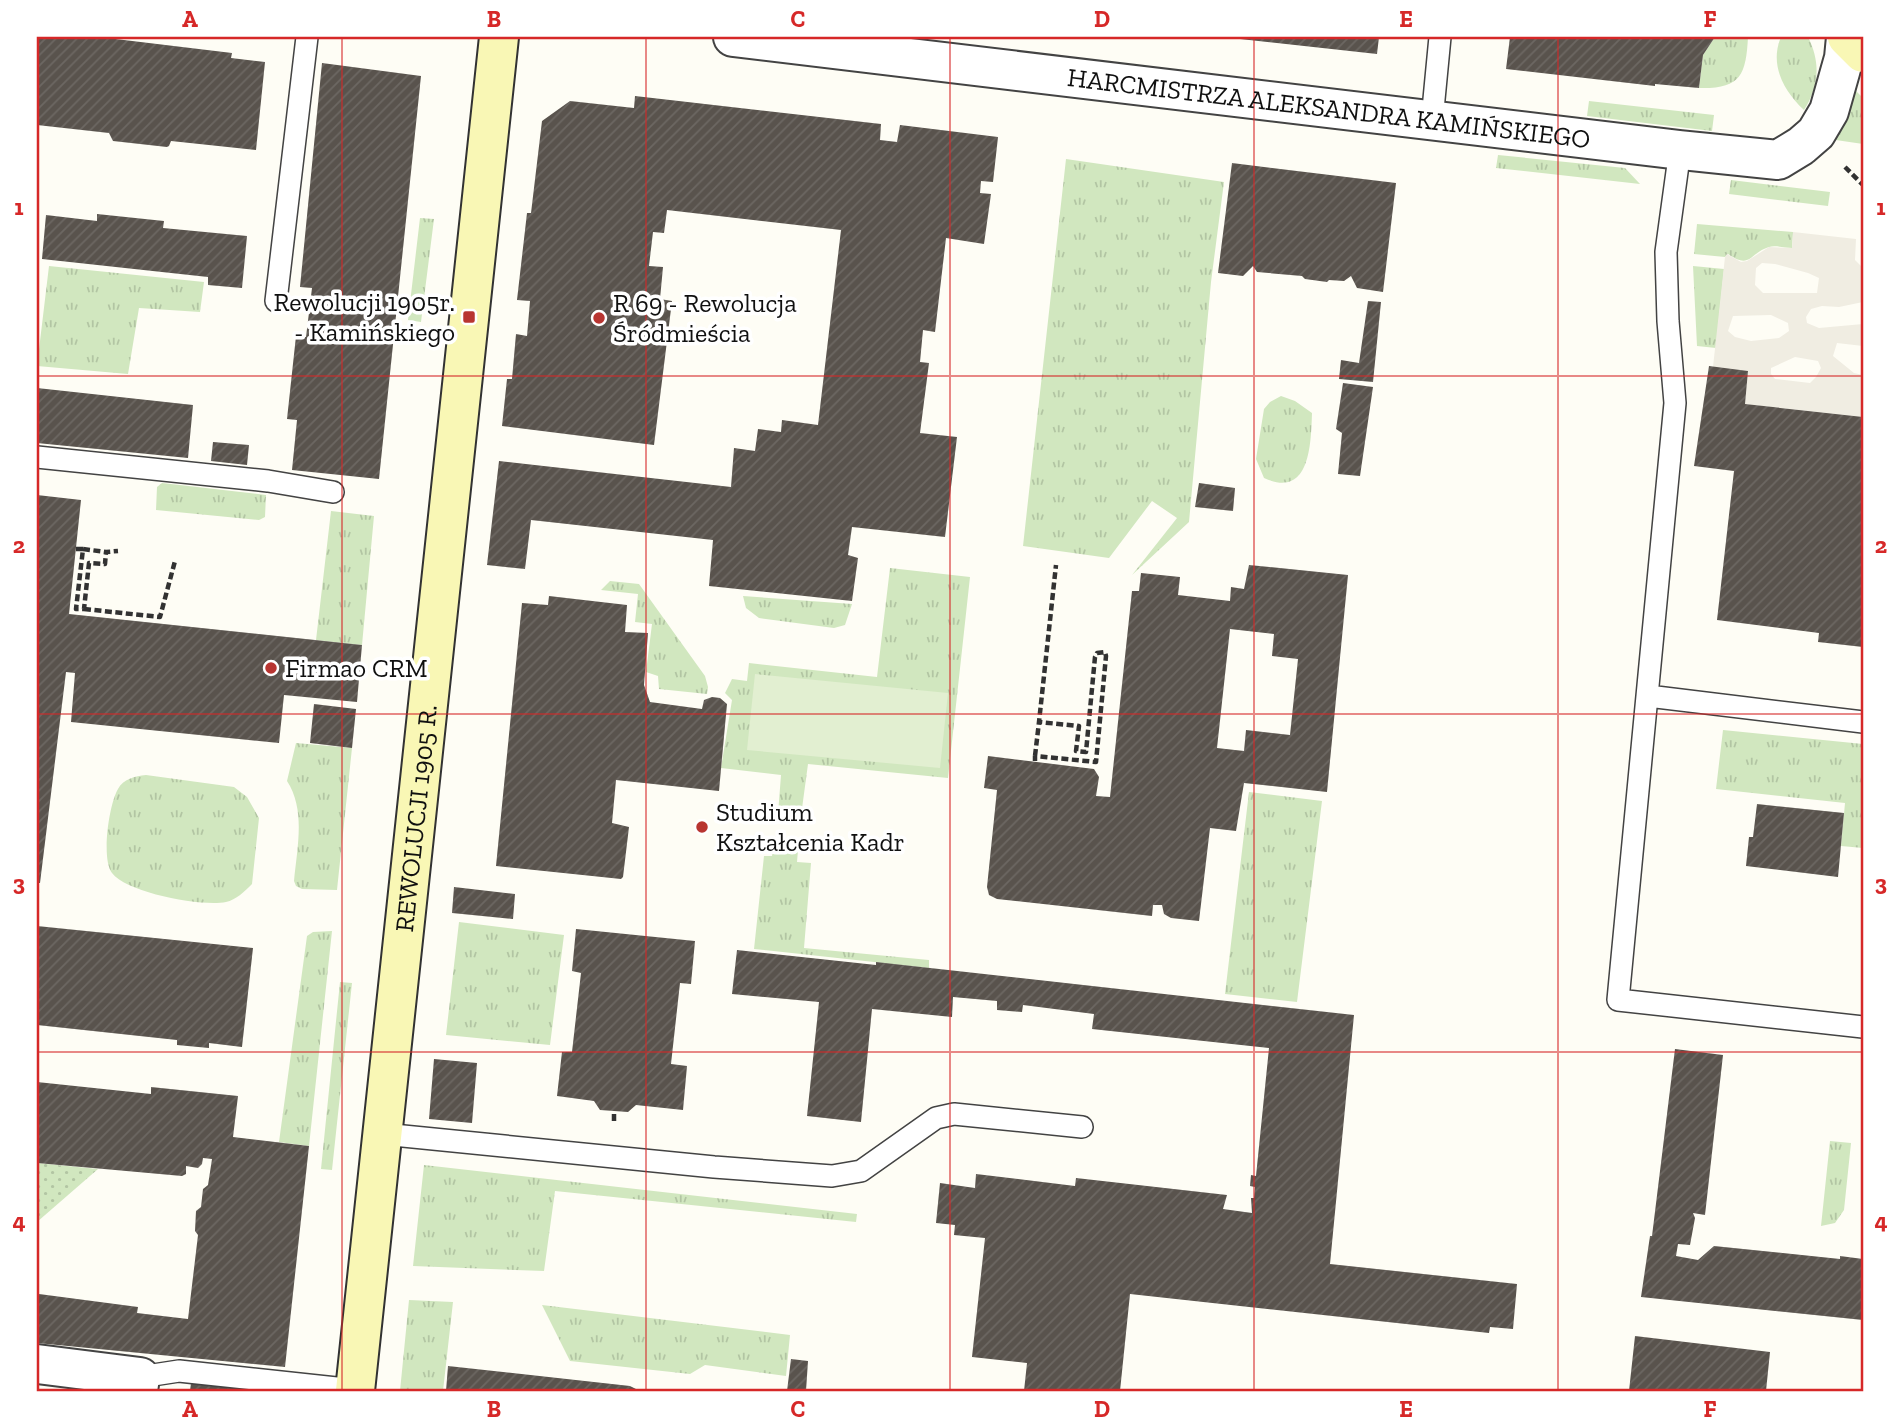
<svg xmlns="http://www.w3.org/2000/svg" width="1900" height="1428" viewBox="0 0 1900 1428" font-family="'Zilla Slab',serif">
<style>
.grass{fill:url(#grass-tufts)}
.garden{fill:url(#garden-dots)}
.pitch{fill:#e2efd1}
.plaza{fill:#f0ede2;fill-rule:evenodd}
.building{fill:url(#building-hatch);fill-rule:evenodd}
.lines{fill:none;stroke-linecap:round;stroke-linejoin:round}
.lane-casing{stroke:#434343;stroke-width:24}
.street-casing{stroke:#434343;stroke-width:42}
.secondary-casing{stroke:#323232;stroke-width:42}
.path{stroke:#323232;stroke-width:4.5;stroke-dasharray:7 3.5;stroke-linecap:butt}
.lane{stroke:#fff;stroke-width:21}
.street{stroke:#fff;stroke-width:38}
.secondary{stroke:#f9f7b5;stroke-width:38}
.grid{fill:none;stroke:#d62828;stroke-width:2;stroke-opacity:0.55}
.poi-dot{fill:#b83531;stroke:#fff;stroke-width:2.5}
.labels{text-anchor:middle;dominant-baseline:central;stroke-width:7;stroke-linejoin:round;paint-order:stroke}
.street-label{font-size:26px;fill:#101010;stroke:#fff}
.poi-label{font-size:26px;fill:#101010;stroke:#fff;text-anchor:start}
.neatline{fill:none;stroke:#d62828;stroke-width:2.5}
.grid-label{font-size:23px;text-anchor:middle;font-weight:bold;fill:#d62828}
</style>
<defs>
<pattern id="grass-tufts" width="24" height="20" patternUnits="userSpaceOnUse" patternTransform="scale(1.75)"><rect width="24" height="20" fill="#d1e7bf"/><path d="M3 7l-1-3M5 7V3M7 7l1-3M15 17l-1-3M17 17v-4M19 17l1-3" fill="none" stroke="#b2c5a3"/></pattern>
<pattern id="garden-dots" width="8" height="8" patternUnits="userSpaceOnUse" patternTransform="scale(1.75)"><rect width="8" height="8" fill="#d1e7bf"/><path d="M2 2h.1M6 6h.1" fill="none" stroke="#b2c5a3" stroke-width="1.8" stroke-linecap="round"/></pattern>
<pattern id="building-hatch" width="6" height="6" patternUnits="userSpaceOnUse" patternTransform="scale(1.75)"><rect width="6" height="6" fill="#59534d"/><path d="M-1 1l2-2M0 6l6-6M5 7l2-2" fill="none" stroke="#6c6762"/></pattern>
</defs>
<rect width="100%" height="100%" fill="#fefdf5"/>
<!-- grass -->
<path class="grass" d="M1715,37H1748C1746,76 1740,89 1699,88L1703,55Z
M1781,37H1808C1821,63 1819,86 1804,110C1784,91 1769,65 1781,37Z
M1855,90L1863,98V144L1829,139L1848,113Z
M1589,101L1714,115L1712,131L1587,116Z
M1498,155L1625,168L1640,184L1496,168Z
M1066,159L1224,182L1211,282L1189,522L1132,575L1177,518L1152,501L1109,558L1023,546Z
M1731,180L1830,192L1828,206L1729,194Z
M420,218L434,219L421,322L408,320Z
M1697,224L1793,232L1792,248C1785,248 1775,245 1769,247C1749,253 1751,270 1728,254L1725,257L1694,254Z
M49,266L204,282L200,312L139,308L128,374L37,366Z
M1693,266L1724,269L1716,348L1697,346Z
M1281,396L1295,401L1312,413C1311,445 1310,499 1264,478L1256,459L1264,409L1270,402Z
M162,483L266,495L265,517L259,520L156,510L157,487Z
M331,511L374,516L362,645L316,640Z
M890,568L970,577L948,778L808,764L801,816L778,814L781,775L721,768L732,700L725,693L732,679L747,681L749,663L877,677Z
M610,581L639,584L705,676L708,687L707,694L659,689L658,676L646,672L652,624L635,622L638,594L601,590Z
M743,596L852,604L845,625L834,628L759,618L746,608Z
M1723,730L1863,744V848L1841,846L1845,803L1716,789Z
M296,743L352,748L337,890L302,889L296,886L294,881C297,848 306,810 287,781Z
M146,775L234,787L247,797L259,818L252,884C245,891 236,900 226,902C202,907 127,893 112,873C101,859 109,804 118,789C123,779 135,776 146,775Z
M1249,792L1322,801L1297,1002L1225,994Z
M775,836L799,838L797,862L811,863L804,948L929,960V968L754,949L764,856H772Z
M459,922L564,935L550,1045L446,1035Z
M332,931L309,1146L279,1142L307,936L313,932Z
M340,982L352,983L332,1170L321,1169Z
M1830,1141L1851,1143L1844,1210L1835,1223L1821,1226Z
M424,1165L857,1214L856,1222L555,1191L544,1271L413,1266Z
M409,1300L453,1302L443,1391H400Z
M542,1305L790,1335L786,1376L705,1365L690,1374L570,1361Z"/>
<!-- garden -->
<path class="garden" d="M37,1163L98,1169L37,1222Z"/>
<!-- pitch -->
<path class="pitch" d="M755,674L948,693L940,768L747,750Z"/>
<!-- plaza -->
<path class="plaza" d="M1793,232L1856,239L1855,260L1863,268V302L1839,307L1822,306L1811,309L1806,317L1807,323L1819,328L1863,324V346L1837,343L1833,356L1854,373L1863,375V417L1745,404L1748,371L1713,367L1725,257L1727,254L1741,262L1747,261L1769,247L1792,248ZM1762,263L1775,264L1808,273L1819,278L1817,293H1763L1755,285L1756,268ZM1771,315L1788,323L1789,331L1779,338L1751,341L1735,337L1728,331L1733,316ZM1795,357L1818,361L1821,368L1816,377L1810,383L1775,379L1771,374V368Z"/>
<!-- building -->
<path class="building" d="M37,37H99L232,53L231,58L265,62L256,150L171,141L169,146L167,147L113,141L109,133L37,125Z
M1240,37H1379L1377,54L1240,39Z
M1510,37H1715L1703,55L1699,88L1655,84V86L1506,69Z
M322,63L421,76L379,479L292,470L297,420L287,419L296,336L306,337L312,288L300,287Z
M635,96L881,124L880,140L897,142L900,125L998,137L993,182L981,181L980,193L991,194L984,244L946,238L935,332L923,330L920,362L929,363L920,433L957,437L945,537L852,527L848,555L858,558L852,601L709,586L713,540L531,520L525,569L487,565L499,461L731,487L734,448L755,451L758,429L781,432L782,420L818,425L841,230L667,210L664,233L653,232L649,266L663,267L660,299L672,301L654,445L502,426L507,379H512L516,334L527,336L530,301L517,300L527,213H531L542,121L570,101L634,108Z
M1232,163L1396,183L1383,292L1357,288L1351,276L1344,281L1329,280L1327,282L1305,279L1302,276L1257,272L1253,266L1243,276L1218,273Z
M97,214L164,221L163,228L247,236L242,288L208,285V277L42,259L46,215L97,221Z
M1368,301L1381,302L1373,382L1339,379L1341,360L1359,363Z
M1709,366L1748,371L1745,404L1863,417V647L1818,642L1819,633L1717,620L1734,471L1694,466Z
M1343,383L1373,387L1360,476L1338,474L1342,433L1336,429Z
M37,388L193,405L188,458L37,443Z
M213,442L249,445L247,465L211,461Z
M1199,483L1235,488L1233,511L1195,507Z
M37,495L81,500L69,614L362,645L357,702L284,695L279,743L71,722L75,673L66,672L40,883H37Z
M1249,565L1348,575L1327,792L1244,783L1236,831L1210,828L1199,921L1171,918L1164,914L1162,905H1153L1152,916L997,899L989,895L987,887L997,790L984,788L988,756L1094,769L1099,777L1096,796L1110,797L1132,591H1139L1141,573L1180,577L1178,595L1230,601L1231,587L1244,589ZM1230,629L1274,634L1272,656L1298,659L1290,735L1246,730L1244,751L1217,748Z
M549,596L627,605L625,632L648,633L644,685L650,702L702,709L704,700L712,697L720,698L727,704L719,791L616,780L612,823L629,827L623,877L621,879L496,866L522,603L548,605Z
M314,704L356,709L352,748L310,743Z
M1757,804L1844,813L1838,877L1746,866L1749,837H1753Z
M454,887L515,894L513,919L452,913Z
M37,926L253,948L242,1047L209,1043V1048L177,1045V1040L37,1025Z
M576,929L695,941L691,984L680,983L671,1064L687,1066L683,1110L636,1105L628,1112L600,1110L594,1101L557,1096L562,1052H572L581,973L572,971Z
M737,950L876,965V962L1354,1015L1330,1264L1517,1284L1513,1329L1490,1327L1489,1333L1130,1294L1120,1391H1024L1027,1363L972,1357L985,1238L954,1235L955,1225L936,1223L940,1183L975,1188L976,1174L1075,1186L1076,1178L1227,1195L1223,1209L1252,1213L1251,1198H1254L1255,1187L1250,1186L1251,1175L1256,1176L1269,1048L1092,1029L1094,1014L1023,1005L1022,1012L997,1010V1001L953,997L952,1017L872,1009L861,1122L807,1116L819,1002L732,994Z
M1675,1049L1723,1055L1705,1215L1693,1213L1695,1218L1690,1245L1678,1244L1676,1256L1698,1260L1714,1246L1840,1259V1256L1863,1259V1320L1641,1297L1650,1236H1652Z
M434,1059L477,1063L472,1123L429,1119Z
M37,1082L151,1094V1087L238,1096L233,1137L309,1146L285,1367L37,1343L39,1294L138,1307L137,1313L188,1319L198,1235L195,1231L196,1211L201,1207L203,1189L208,1185L212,1159L203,1158L202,1164L198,1168L186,1166V1174L182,1176L37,1163Z
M1635,1336L1770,1352L1766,1391H1629Z
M791,1359L808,1361L806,1391H787Z
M448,1366L630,1386L640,1391H446Z
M191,1383L246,1389L245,1391H190Z"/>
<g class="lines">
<defs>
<path id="lane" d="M1432,120L1440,37
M1680,150L1666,252L1668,321L1675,403L1618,1000L1863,1027
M276,301L307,37
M37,457L268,481L333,492
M1648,696L1863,722
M383,1134L714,1167L832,1176L861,1171L936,1118L954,1114L1082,1127
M140,1377L179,1371L355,1390"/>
<g id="street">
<path id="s1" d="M733,37L1680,150L1778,160L1801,146L1816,133L1829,111L1844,58L1846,37"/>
<path d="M37,1364L140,1377L138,1391"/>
</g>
<g id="secondary">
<path d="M1847,37L1863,53"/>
<path id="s2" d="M355,1391L499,37"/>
</g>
</defs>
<!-- lane casing -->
<use href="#lane" class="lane-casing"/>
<!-- street casing -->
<use href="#street" class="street-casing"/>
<!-- secondary casing -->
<use href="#secondary" class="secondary-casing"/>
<!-- path -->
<path class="path" d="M1845,167L1863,185
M76,549H83L76,609H84L89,563L105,564L106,552L118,551
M83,549L106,552
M84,609L160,617L175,561
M1035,756L1039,722
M1035,761V756L1096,762L1106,656L1105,652L1097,653L1095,657L1086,752L1076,751L1079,726L1039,722L1056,565
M614,1121V1111"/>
<!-- lane -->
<use href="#lane" class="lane"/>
<!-- street -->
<use href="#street" class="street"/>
<!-- secondary -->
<use href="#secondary" class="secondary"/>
</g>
<!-- grid -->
<path class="grid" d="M342,37V1391M646,37V1391M950,37V1391M1254,37V1391M1558,37V1391M37,376H1863M37,714H1863M37,1052H1863"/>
<!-- markers -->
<g class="poi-dot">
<rect x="462" y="310" width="14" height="14" rx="3.5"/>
<circle cx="599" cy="318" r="7"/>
<circle cx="271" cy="668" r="7"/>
<circle cx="702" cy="827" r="7"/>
</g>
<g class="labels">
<!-- street labels -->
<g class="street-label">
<text stroke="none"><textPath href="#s1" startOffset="600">HARCMISTRZA ALEKSANDRA KAMIŃSKIEGO</textPath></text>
<text stroke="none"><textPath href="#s2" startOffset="576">REWOLUCJI 1905 R.</textPath></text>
</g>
<!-- poi labels -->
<g class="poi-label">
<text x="455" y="302" text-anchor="end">Rewolucji 1905r.<tspan x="455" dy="30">- Kamińskiego</tspan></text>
<text x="613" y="303">R 69 - Rewolucja<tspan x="613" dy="30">Śródmieścia</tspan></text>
<text x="285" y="668">Firmao CRM</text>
<text x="716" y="812">Studium<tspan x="716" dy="30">Kształcenia Kadr</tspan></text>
</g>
</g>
<!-- border -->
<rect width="1900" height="1428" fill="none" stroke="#ffffff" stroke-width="77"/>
<rect x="38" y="38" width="1824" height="1352" class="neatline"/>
<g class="grid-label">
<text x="190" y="27">A</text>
<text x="494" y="27">B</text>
<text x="798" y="27">C</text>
<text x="1102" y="27">D</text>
<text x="1406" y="27">E</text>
<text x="1710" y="27">F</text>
<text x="19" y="215">1</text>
<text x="1881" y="215">1</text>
<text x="19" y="553">2</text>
<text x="1881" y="553">2</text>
<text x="19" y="891">3</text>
<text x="1881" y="891">3</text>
<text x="19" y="1229">4</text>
<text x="1881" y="1229">4</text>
<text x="190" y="1417">A</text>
<text x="494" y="1417">B</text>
<text x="798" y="1417">C</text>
<text x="1102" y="1417">D</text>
<text x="1406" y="1417">E</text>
<text x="1710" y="1417">F</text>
</g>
</svg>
